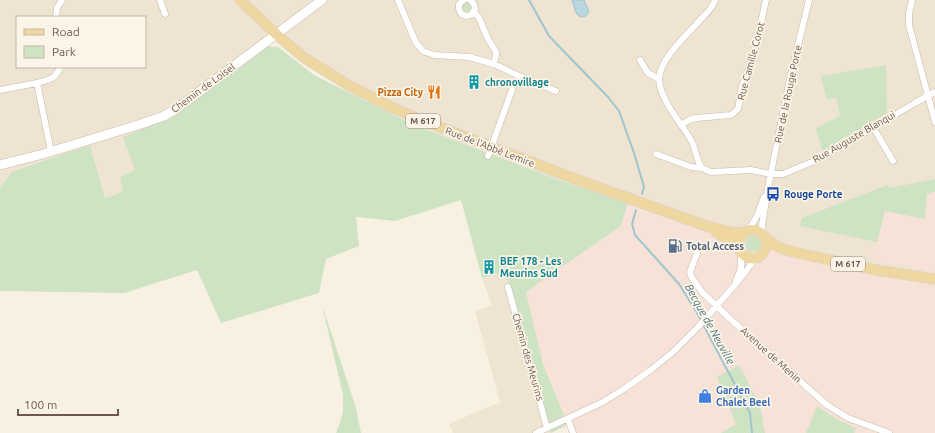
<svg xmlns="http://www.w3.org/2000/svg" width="935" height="433" viewBox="0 0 935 433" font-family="Ubuntu,sans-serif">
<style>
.residential{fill:#efe3d1;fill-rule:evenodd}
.commercial{fill:#f7e2d7}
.green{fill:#cee3c3}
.water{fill:#bad7df;stroke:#a1c5cf}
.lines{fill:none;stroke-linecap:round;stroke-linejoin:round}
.stream{stroke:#a1c5cf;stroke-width:2}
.street-casing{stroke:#c7b9ab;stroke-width:7}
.secondary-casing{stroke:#ccbbab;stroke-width:10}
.primary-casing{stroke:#d6d1cd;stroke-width:11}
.street{stroke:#fff;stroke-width:6}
.secondary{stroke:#fff;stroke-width:9}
.primary{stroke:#efd7a2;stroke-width:10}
.labels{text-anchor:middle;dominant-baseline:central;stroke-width:3.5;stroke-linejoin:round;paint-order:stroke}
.shield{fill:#fcf5e7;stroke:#97887a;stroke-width:1}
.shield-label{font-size:9px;font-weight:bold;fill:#6c594c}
.street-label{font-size:10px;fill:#6c594c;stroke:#fcf5e7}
.culture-label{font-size:10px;font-weight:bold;fill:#0d838f;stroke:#fcf5e7;text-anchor:start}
.food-label{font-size:10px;font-weight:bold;fill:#c56008;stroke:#fcf5e7;text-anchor:end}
.transit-label{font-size:10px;font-weight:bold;fill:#164399;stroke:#fcf5e7;text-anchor:start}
.service-label{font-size:10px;font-weight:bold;fill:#4e5e75;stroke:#fcf5e7;text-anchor:start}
.shop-label{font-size:10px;font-weight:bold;fill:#366cbe;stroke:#fcf5e7;text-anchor:start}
.water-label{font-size:11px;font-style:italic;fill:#49727d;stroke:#fcf5e7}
</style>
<rect width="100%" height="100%" fill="#f8f1e2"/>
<!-- residential -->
<path class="residential" d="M0,0H935V284L751,243L564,182L487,154L414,125L349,92L276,39L178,113L135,170L123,192L105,199L90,145L0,187ZM17,17H145V67H17Z
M505,272L551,433H453L449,424L500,402L475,311L492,306L482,278Z"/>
<!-- commercial -->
<path class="commercial" d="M935,192V271L875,262L870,253L877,242L885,211L925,219L927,194Z
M628,203L751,243L935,284V433H569L564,415L543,364L526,292L621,226Z"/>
<!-- green -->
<path class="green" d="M462 7a5 5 0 1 1 10 0a5 5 0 1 1-10 0Z
M267,46L278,47L314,75L414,125L564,182L628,203L621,226L526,292L543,364L564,415L566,426L551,433L505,272L482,278L461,200L395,221L356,217L359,246L326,259L319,293L221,323L197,270L124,293L0,291V187L12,172L90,145L105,198L123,192L120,177L135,170L123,137L164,120L178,113Z
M886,65L887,113L822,151L816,128L840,116L836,97L827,100L821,76Z
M935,179V191L927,194L925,219L885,211L877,242L800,226L802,218L887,185L890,188Z
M745 244a8 8 0 1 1 16 0a8 8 0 1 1-16 0Z
M322,305L356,408L361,433H336L340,422L343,412V395Z
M739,365L760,406L765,433H721L736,424L717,377Z
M817,406L838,420L856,428L854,433H806Z"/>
<!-- water -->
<path class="water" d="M572,0H584L589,11C587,16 585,17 580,17L576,13Z"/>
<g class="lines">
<!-- stream -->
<path class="stream" d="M529,0L549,36L608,97L619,111L634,153L644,187L642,194
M636,210L632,224L635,235L679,284L696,311L750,413L752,433"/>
<defs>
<path id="street" d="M160,0L165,14
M398,0L416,43L423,51L434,55L469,57L494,64
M464,0L459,4C458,13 463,18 471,15L475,9L474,4L470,0
M912,0L909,13V25L935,122
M474,12L479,18L488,39L496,52V55L494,64L519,76L556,91
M56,17L57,8L62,0
M640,60L648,73L659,79C660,101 682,123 692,142C696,150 696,160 702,168
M659,79C660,58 687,35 700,20C706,14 713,8 715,0
M0,90L37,83
M681,125L689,120L696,118L731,115L738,109L742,86L753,58L766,0
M873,127L893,161
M51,151L37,83C48,80 56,79 60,67
M656,154L691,167L702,168L711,172L751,170L771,174H783L817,160L915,103L935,92
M488,156L512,90
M748,231L757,216L764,197
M763,234L762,225L768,188L790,78L809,0
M699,248L690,272L692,278L702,292L728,317L827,405L848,418L889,433
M736,281L741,268V252
M508,287L547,428
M568,419L573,433
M536,433L601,403L624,389L652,369L673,352L698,327L740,279L756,258"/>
<path id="secondary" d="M0,165L43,154L138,125L164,116L176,109L322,0"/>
<path id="primary" d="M240,0L276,34L303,57L348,85L393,108L421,120L586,183L709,227L736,233L746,232
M716,232L739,247
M765,238C769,249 760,263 747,257C734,251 737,231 752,230C761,230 766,239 772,243C777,247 783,249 789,251L875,270L935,279"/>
</defs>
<!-- street casing -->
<use href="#street" class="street-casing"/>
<!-- secondary casing -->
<use href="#secondary" class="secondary-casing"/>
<!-- primary casing -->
<use href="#primary" class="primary-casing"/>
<!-- street -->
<use href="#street" class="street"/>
<!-- secondary -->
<use href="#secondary" class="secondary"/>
<!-- primary -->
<use href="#primary" class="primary"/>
</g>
<!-- icons -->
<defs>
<symbol id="building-bare" viewBox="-9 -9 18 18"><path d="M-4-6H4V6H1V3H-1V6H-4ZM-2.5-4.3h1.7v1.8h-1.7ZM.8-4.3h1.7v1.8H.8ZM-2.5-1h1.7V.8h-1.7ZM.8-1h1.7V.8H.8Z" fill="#0f9aa8" stroke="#fcf5e7" stroke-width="2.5" paint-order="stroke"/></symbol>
<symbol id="restaurant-bare" viewBox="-9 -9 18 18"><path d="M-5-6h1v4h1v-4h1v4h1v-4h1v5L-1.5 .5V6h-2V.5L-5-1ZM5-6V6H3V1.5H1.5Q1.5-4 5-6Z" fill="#e8710a" stroke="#fcf5e7" stroke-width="2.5" paint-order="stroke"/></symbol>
<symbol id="bus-bare" viewBox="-9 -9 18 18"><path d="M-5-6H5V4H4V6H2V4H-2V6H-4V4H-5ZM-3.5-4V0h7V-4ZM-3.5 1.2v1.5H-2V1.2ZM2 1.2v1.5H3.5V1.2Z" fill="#1a4fb4" stroke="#fcf5e7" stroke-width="2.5" paint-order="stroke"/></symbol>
<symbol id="fuel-bare" viewBox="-9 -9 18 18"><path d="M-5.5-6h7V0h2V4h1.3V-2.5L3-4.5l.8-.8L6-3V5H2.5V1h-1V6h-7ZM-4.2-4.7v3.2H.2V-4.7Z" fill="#5c6f8a" stroke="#fcf5e7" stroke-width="2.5" paint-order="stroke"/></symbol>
<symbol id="shop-bare" viewBox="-9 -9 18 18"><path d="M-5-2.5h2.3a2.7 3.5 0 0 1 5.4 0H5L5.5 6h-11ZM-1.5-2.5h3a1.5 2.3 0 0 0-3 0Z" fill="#3f7fe0" stroke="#fcf5e7" stroke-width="2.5" paint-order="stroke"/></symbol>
</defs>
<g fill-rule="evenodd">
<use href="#building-bare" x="464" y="72" width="20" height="20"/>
<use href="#restaurant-bare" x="424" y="82" width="20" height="20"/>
<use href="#bus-bare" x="763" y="184" width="20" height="20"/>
<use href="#fuel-bare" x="665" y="236" width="20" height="20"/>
<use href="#building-bare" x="479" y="257" width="20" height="20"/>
<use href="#shop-bare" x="695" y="386" width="20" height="20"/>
</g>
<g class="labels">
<!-- shield labels -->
<g class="shield">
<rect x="406" y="114" width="34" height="14" rx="3"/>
<rect x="831" y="257" width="34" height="14" rx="3"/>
</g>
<g class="shield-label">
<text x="423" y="121">M 617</text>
<text x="848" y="264">M 617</text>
</g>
<!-- street labels -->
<g class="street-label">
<text transform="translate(751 61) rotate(-75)">Rue Camille Corot</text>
<text transform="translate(203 88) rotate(-36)">Chemin de Loisel</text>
<text transform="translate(788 94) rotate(-78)">Rue de la Rouge Porte</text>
<text transform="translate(854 137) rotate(-30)">Rue Auguste Blanqui</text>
<text transform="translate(490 147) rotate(21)">Rue de l'Abbé Lemire</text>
<text transform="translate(771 355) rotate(42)">Avenue de Menin</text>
<text transform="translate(528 357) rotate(74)">Chemin des Meurins</text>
</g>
<!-- culture labels -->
<g class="culture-label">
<text x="485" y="82">chronovillage</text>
<text x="500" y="261">BEF 178 - Les<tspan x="500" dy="12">Meurins Sud</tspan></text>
</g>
<!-- food labels -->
<g class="food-label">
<text x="423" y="92">Pizza City</text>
</g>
<!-- transit labels -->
<g class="transit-label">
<text x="784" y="194">Rouge Porte</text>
</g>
<!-- service labels -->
<g class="service-label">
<text x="686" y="246">Total Access</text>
</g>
<!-- shop labels -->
<g class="shop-label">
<text x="716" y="390">Garden<tspan x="716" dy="12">Chalet Beel</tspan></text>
</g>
<!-- water labels -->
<g class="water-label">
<text transform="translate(710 324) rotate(61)">Becque de Neuville</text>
</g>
</g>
<!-- legend -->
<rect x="16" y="16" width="130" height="52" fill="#fcf5e7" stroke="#c2b7a9"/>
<rect x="24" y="29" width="20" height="6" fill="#efd7a2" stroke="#c2b7a9"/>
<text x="52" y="36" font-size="12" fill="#6c594c">Road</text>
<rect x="24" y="46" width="20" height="12" fill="#cee3c3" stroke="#c2b7a9"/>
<text x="52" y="56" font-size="12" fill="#6c594c">Park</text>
<!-- scale -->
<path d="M18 409v6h100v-6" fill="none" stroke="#6c594c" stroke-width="2"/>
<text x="24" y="409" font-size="12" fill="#6c594c" stroke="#fcf5e7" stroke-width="3" paint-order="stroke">100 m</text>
</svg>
